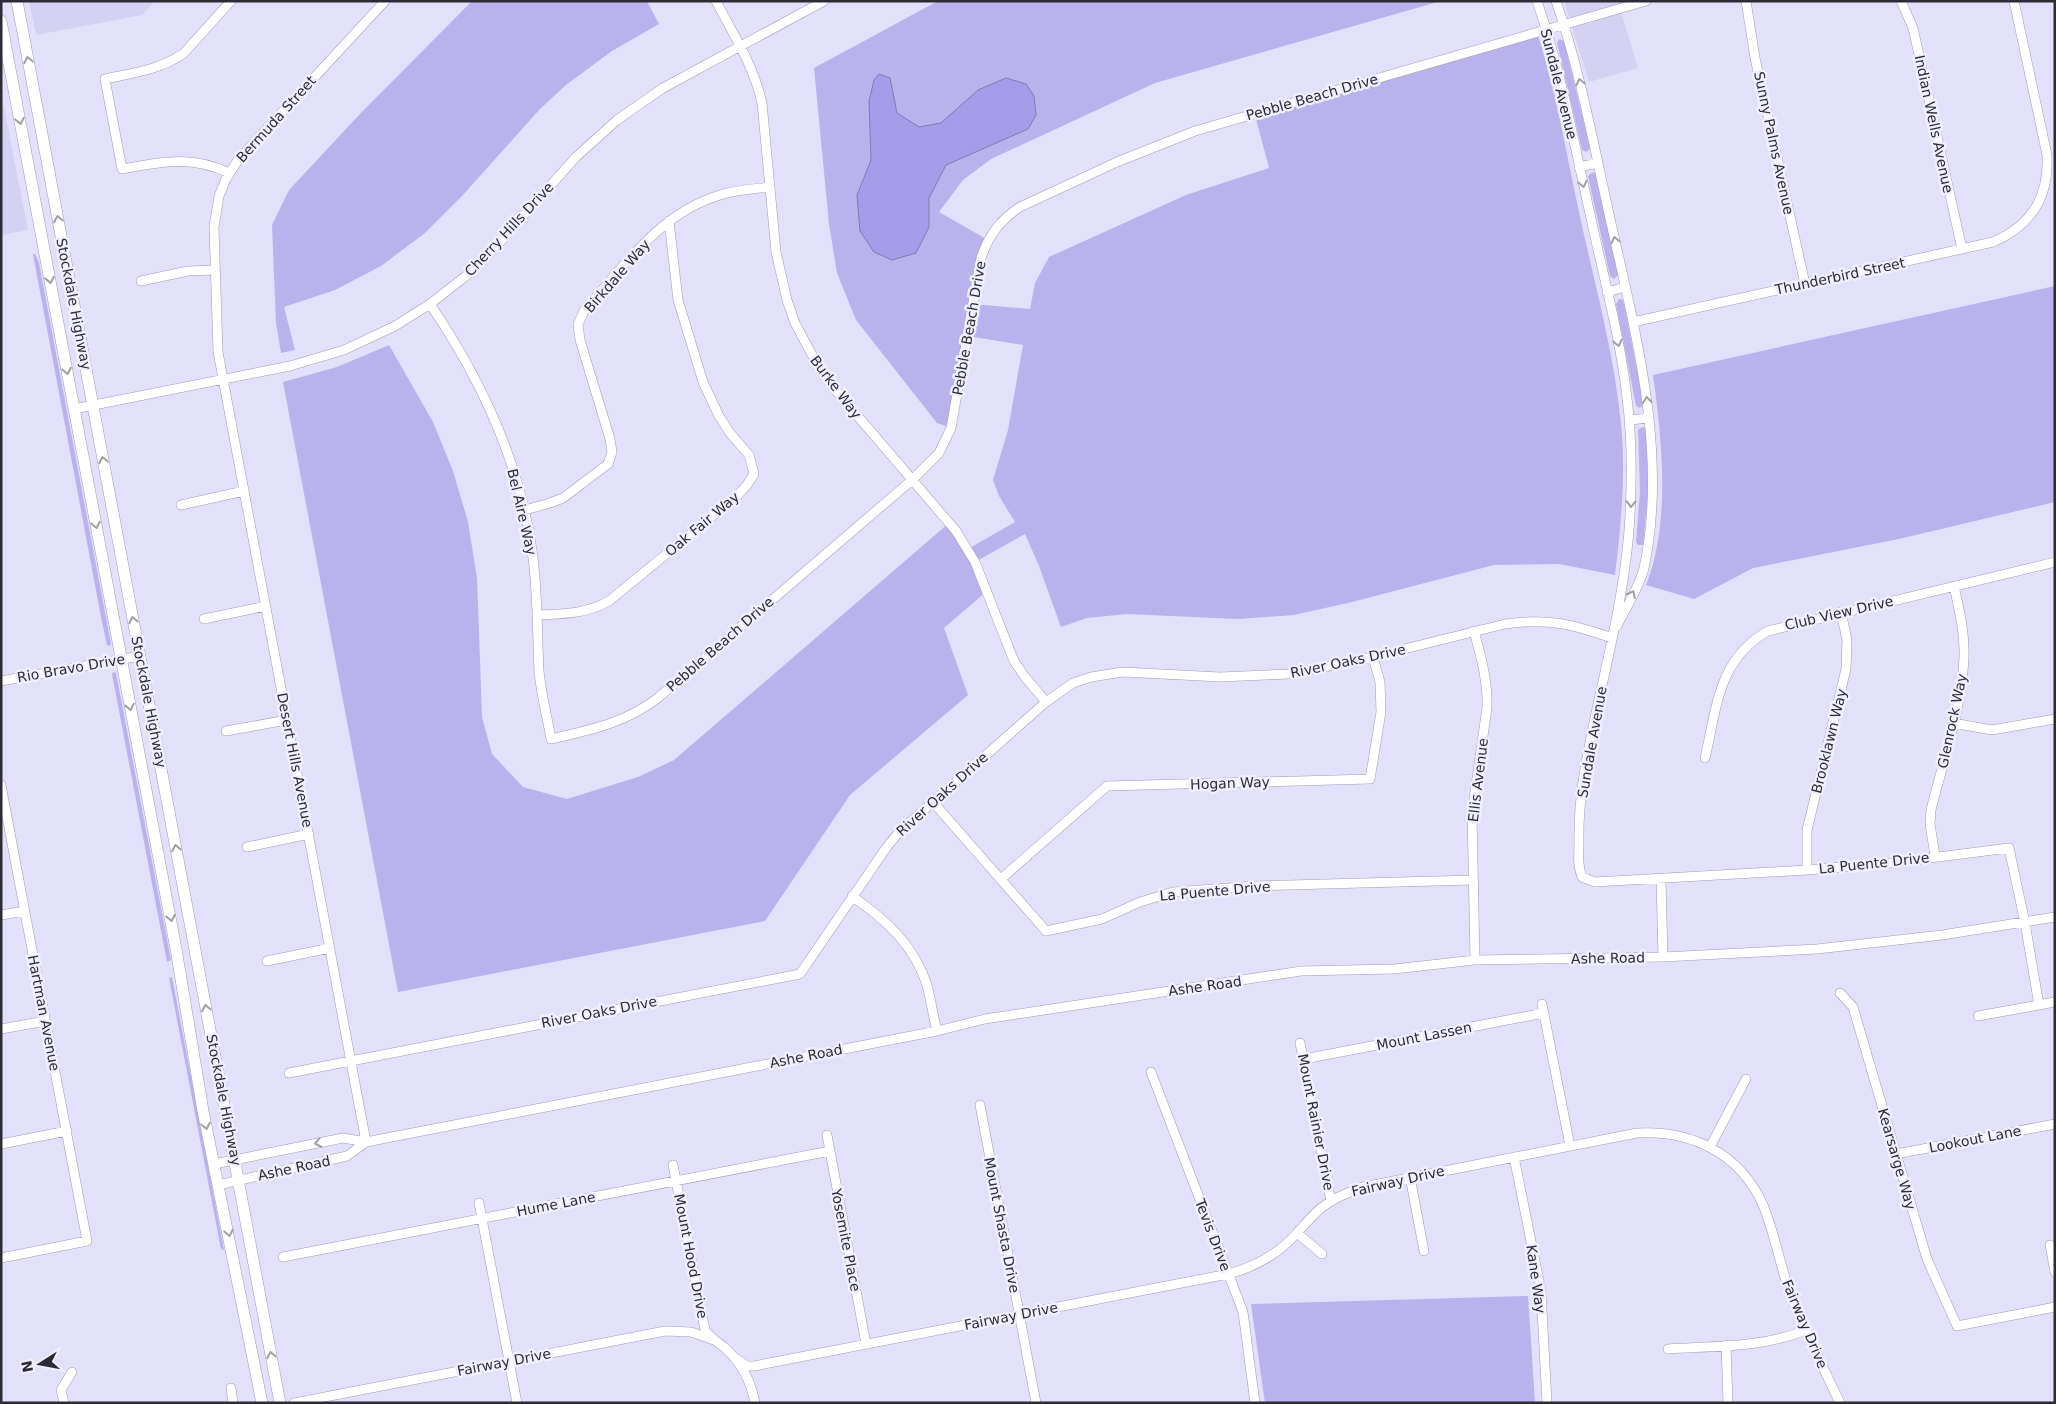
<svg xmlns="http://www.w3.org/2000/svg" width="2056" height="1404" viewBox="0 0 2056 1404" font-family="'DejaVu Sans',sans-serif">
<style>
.built{fill:#d5d1f2}
.green{fill:#b9b2ec}
.water{fill:#a79ce8;stroke:#827ab3}
.lines{fill:none;stroke-linecap:round;stroke-linejoin:round}
.minor-casing{stroke:#9e9cb5;stroke-width:10}
.major-casing{stroke:#9e9cb5;stroke-width:12}
.minor{stroke:#fff;stroke-width:9}
.major{stroke:#fff;stroke-width:11}
.oneway{stroke:#a0a0a5}
.labels{text-anchor:middle;dominant-baseline:central;stroke-width:5;stroke-linejoin:round;paint-order:stroke}
.street-label{font-size:14px;fill:#2d2c36;stroke:#f0efff}
</style>
<rect width="100%" height="100%" fill="#e2e0fb"/>
<!-- built -->
<path class="built" d="M29,1H155L142,15L36,35Z
M1564,1H1638L1620,8L1638,68L1589,82Z
M1,92L28,230L1,235Z"/>
<!-- green -->
<path class="green" d="M472,1H647L659,24L612,51L566,85L540,109L462,196L425,233L381,266L335,290L284,307L295,350L281,353L276,323L272,225L289,190L359,115Z
M938,1H1441L1155,83L991,159L963,180L939,212L988,240L972,304L1030,309L1035,283L1049,257L1186,195L1269,168L1256,119L1538,35C1557,94 1566,153 1579,212C1594,282 1614,352 1621,424C1626,474 1621,525 1615,575L1559,564L1494,565L1352,602L1294,615L1238,619L1127,614L1087,618L1061,627L1039,566L1025,534L975,562L987,591L944,628L968,695L850,795L765,921L398,992L283,382L337,367L389,345L433,422L453,471L468,522L477,578L482,717L492,754L523,787L567,799L638,777L674,760L949,523L968,549L1015,522L999,496L993,480L1008,430L1023,345L968,336L951,428L937,423L856,320L837,273L829,224L814,68Z
M1559,39L1564,41L1590,148L1587,152L1582,150L1557,43Z
M1593,172L1596,174L1618,275L1614,279L1610,276L1588,176Z
M33,254H35L39,263L111,644L109,646L107,645L101,617Z
M2055,286V502L1899,539L1753,568L1694,599L1646,585C1671,522 1662,440 1653,375Z
M1619,299H1622L1624,304L1644,404L1640,408L1636,406L1616,304Z
M1642,427L1646,428L1647,432L1648,495L1643,545H1638L1636,542L1640,492L1638,430Z
M113,672L116,673L171,960L167,962L112,674Z
M172,977L224,1250L221,1249L169,978Z
M1528,1296L1535,1403H1265L1251,1304Z"/>
<!-- water -->
<path class="water" d="M879,74L890,78L897,113L919,127L941,123L978,90L1006,78L1026,84L1034,96L1036,115L1028,129L946,165L929,198V227L916,253L892,260L874,252L860,231L857,195L871,160L869,101L874,80Z"/>
<g class="lines">
<defs>
<path id="minor" d="M716,1C733,34 754,66 762,103L776,252L787,300L795,323L818,366L832,386L956,531L975,562L1014,661L1025,677L1046,702
M1537,1C1561,71 1574,143 1590,214C1603,275 1620,336 1627,398C1632,437 1632,476 1630,515C1627,580 1610,649 1596,713C1587,756 1578,797 1579,841C1579,853 1577,865 1582,877L1595,882L1807,870L1891,863L2009,848L2025,923L2039,1005
M1556,1C1580,70 1593,142 1609,214C1634,327 1669,452 1644,568C1640,586 1625,609 1617,626
M1746,1L1755,58L1805,284
M1901,1L1913,28L1962,249
M1579,167L1598,163
M229,173C191,155 162,162 122,169L105,79C133,73 160,70 184,53L231,1
M141,281L188,271L215,270
M1607,292L1625,287
M430,304C481,379 519,460 532,550C538,591 537,631 539,671C541,694 547,716 551,739C591,730 626,723 659,697L912,480L939,453L951,428L981,258C989,235 1000,220 1020,207L1117,162L1195,131L1646,1
M1633,322L1993,242C2032,225 2049,197 2047,155L2014,1
M74,409L290,366L344,350L395,326L430,304L471,272L491,252L576,157L617,120L663,88L824,1
M1630,420L1649,418
M181,505L244,491
M525,510L550,503L563,498L608,464L612,452L610,439L580,340L578,324L584,311C624,266 660,213 720,195C736,190 753,189 770,187
M538,615C563,614 586,614 609,601L737,496L747,485L754,474L749,455L730,433L719,416L703,382L678,300L669,221
M204,619L266,606
M1474,631C1481,657 1488,681 1487,708L1472,813L1475,960
M1,681L140,656
M1953,723L1992,730L2055,719
M226,731L287,720
M1705,758C1717,707 1718,659 1768,631L2055,562
M1,785L87,1241L1,1258
M932,801L1046,931L1102,919L1140,902L1173,892L1255,886L1473,880
M247,847L309,834
M1935,856L1930,824L1931,810C1943,761 1962,708 1964,657C1965,633 1959,609 1954,586
M1807,870V830L1846,669L1847,640L1841,612
M1001,879L1107,786L1370,779L1381,712L1380,682L1373,657
M1661,880L1663,957
M852,896C886,920 914,945 927,985C931,1000 933,1016 937,1031
M1,915L25,911
M267,961L330,948
M1840,993L1853,1007L1927,1259L1957,1326L2055,1307
M1542,1004L1570,1146
M1978,1016L2055,1002
M1,1029L46,1021
M1300,1043L1331,1201
M1304,1059L1544,1013
M1151,1072L1243,1312L1255,1403
M289,1073L800,974L886,848L900,831L1046,702L1073,683L1091,677L1123,672L1220,677L1288,674L1356,661L1505,624C1548,618 1572,624 1612,638
M980,1105L1036,1403
M827,1135L866,1344
M366,1142L218,352L214,227L219,196L226,179L238,160L385,1
M1,1144L67,1131
M1710,1147L1746,1079
M1896,1154L2055,1124
M1514,1157L1541,1291L1547,1403
M214,1164L343,1138L366,1142L937,1031L985,1019L1301,971L1394,969L1475,960L1663,957L1817,949L1942,935L2055,917
M673,1165L705,1330C710,1338 718,1342 725,1348C742,1363 751,1381 755,1403
M1410,1177L1424,1251
M218,1185L347,1156L366,1142
M479,1203L517,1403
M1297,1233L1322,1254
M2050,1245L2055,1272
M283,1257L830,1151
M1726,1345L1728,1403
M1668,1349C1714,1346 1763,1348 1806,1330
M737,1359L747,1366H754L1228,1274C1256,1267 1278,1254 1297,1233C1305,1224 1312,1216 1321,1208C1334,1198 1348,1192 1363,1187L1637,1133C1691,1130 1740,1153 1763,1205C1775,1234 1780,1266 1791,1296C1805,1332 1823,1367 1840,1403
M231,1388L233,1403
M64,1403L61,1390L72,1372
M294,1403L665,1331L691,1332L714,1340"/>
<path id="major" d="M17,1L280,1403
M1,21L176,949L203,1111L262,1403"/>
</defs>
<!-- minor casing -->
<use href="#minor" class="minor-casing"/>
<!-- major casing -->
<use href="#major" class="major-casing"/>
<!-- minor -->
<use href="#minor" class="minor"/>
<!-- major -->
<use href="#major" class="major"/>
</g>
<!-- one-way arrows -->
<defs><path id="oneway-chevron" d="M-2-3.5L2.5 0L-2 3.5" fill="none" stroke-width="1.6" stroke-linecap="round" stroke-linejoin="round" transform="scale(1.25)"/></defs>
<g class="oneway">
<use href="#oneway-chevron" transform="translate(28 60) rotate(-101)"/>
<use href="#oneway-chevron" transform="translate(1580 82) rotate(-103)"/>
<use href="#oneway-chevron" transform="translate(20 121) rotate(79)"/>
<use href="#oneway-chevron" transform="translate(1583 184) rotate(78)"/>
<use href="#oneway-chevron" transform="translate(58 219) rotate(-101)"/>
<use href="#oneway-chevron" transform="translate(1615 240) rotate(-102)"/>
<use href="#oneway-chevron" transform="translate(50 280) rotate(79)"/>
<use href="#oneway-chevron" transform="translate(1618 343) rotate(78)"/>
<use href="#oneway-chevron" transform="translate(67 371) rotate(79)"/>
<use href="#oneway-chevron" transform="translate(1647 400) rotate(-97)"/>
<use href="#oneway-chevron" transform="translate(103 460) rotate(-101)"/>
<use href="#oneway-chevron" transform="translate(1631 504) rotate(92)"/>
<use href="#oneway-chevron" transform="translate(96 525) rotate(79)"/>
<use href="#oneway-chevron" transform="translate(1632 594) rotate(-63)"/>
<use href="#oneway-chevron" transform="translate(133 620) rotate(-101)"/>
<use href="#oneway-chevron" transform="translate(130 707) rotate(79)"/>
<use href="#oneway-chevron" transform="translate(176 848) rotate(-101)"/>
<use href="#oneway-chevron" transform="translate(171 918) rotate(79)"/>
<use href="#oneway-chevron" transform="translate(206 1008) rotate(-101)"/>
<use href="#oneway-chevron" transform="translate(206 1126) rotate(79)"/>
<use href="#oneway-chevron" transform="translate(318 1143) rotate(168)"/>
<use href="#oneway-chevron" transform="translate(229 1233) rotate(78)"/>
<use href="#oneway-chevron" transform="translate(271 1355) rotate(-101)"/>
</g>
<g class="labels">
<!-- street labels -->
<g class="street-label">
<text transform="translate(1559 84) rotate(76)">Sundale Avenue</text>
<text transform="translate(1312 97) rotate(-16)">Pebble Beach Drive</text>
<text transform="translate(276 119) rotate(-48)">Bermuda Street</text>
<text transform="translate(1934 124) rotate(78)">Indian Wells Avenue</text>
<text transform="translate(1774 143) rotate(78)">Sunny Palms Avenue</text>
<text transform="translate(509 229) rotate(-47)">Cherry Hills Drive</text>
<text transform="translate(617 276) rotate(-49)">Birkdale Way</text>
<text transform="translate(1840 276) rotate(-12)">Thunderbird Street</text>
<text transform="translate(74 304) rotate(79)">Stockdale Highway</text>
<text transform="translate(969 328) rotate(-80)">Pebble Beach Drive</text>
<text transform="translate(836 387) rotate(53)">Burke Way</text>
<text transform="translate(522 512) rotate(77)">Bel Aire Way</text>
<text transform="translate(702 524) rotate(-40)">Oak Fair Way</text>
<text transform="translate(1839 613) rotate(-13)">Club View Drive</text>
<text transform="translate(720 644) rotate(-41)">Pebble Beach Drive</text>
<text transform="translate(1348 661) rotate(-12)">River Oaks Drive</text>
<text transform="translate(71 668) rotate(-10)">Rio Bravo Drive</text>
<text transform="translate(149 702) rotate(79)">Stockdale Highway</text>
<text transform="translate(1952 721) rotate(-78)">Glenrock Way</text>
<text transform="translate(1829 741) rotate(-76)">Brooklawn Way</text>
<text transform="translate(1592 742) rotate(-80)">Sundale Avenue</text>
<text transform="translate(295 760) rotate(79)">Desert Hills Avenue</text>
<text transform="translate(1478 780) rotate(-83)">Ellis Avenue</text>
<text transform="translate(1230 783) rotate(-2)">Hogan Way</text>
<text transform="translate(942 794) rotate(-42)">River Oaks Drive</text>
<text transform="translate(1874 863) rotate(-6)">La Puente Drive</text>
<text transform="translate(1215 891) rotate(-5)">La Puente Drive</text>
<text transform="translate(1608 958) rotate(-1)">Ashe Road</text>
<text transform="translate(1205 986) rotate(-8)">Ashe Road</text>
<text transform="translate(599 1012) rotate(-11)">River Oaks Drive</text>
<text transform="translate(44 1013) rotate(79)">Hartman Avenue</text>
<text transform="translate(1424 1036) rotate(-11)">Mount Lassen</text>
<text transform="translate(806 1056) rotate(-11)">Ashe Road</text>
<text transform="translate(224 1100) rotate(79)">Stockdale Highway</text>
<text transform="translate(1316 1122) rotate(79)">Mount Rainier Drive</text>
<text transform="translate(1975 1139) rotate(-11)">Lookout Lane</text>
<text transform="translate(1897 1159) rotate(74)">Kearsarge Way</text>
<text transform="translate(294 1168) rotate(-12)">Ashe Road</text>
<text transform="translate(1398 1181) rotate(-13)">Fairway Drive</text>
<text transform="translate(556 1204) rotate(-11)">Hume Lane</text>
<text transform="translate(1002 1225) rotate(79)">Mount Shasta Drive</text>
<text transform="translate(1213 1235) rotate(69)">Tevis Drive</text>
<text transform="translate(846 1240) rotate(79)">Yosemite Place</text>
<text transform="translate(691 1256) rotate(79)">Mount Hood Drive</text>
<text transform="translate(1536 1279) rotate(82)">Kane Way</text>
<text transform="translate(1011 1316) rotate(-11)">Fairway Drive</text>
<text transform="translate(1805 1324) rotate(67)">Fairway Drive</text>
<text transform="translate(504 1362) rotate(-11)">Fairway Drive</text>
</g>
</g>
<!-- border -->
<rect width="2056" height="1404" fill="none" stroke="#2d2c36" stroke-width="5"/>
<!-- north arrow -->
<g transform="translate(40 1364) rotate(259)" stroke="#f0efff" stroke-width="4" paint-order="stroke">
<path d="M0-4L9 19L0 12L-9 19Z" fill="#2d2c36"/>
<text y="-8" font-size="14" font-weight="bold" text-anchor="middle" fill="#2d2c36">N</text>
</g>
</svg>
